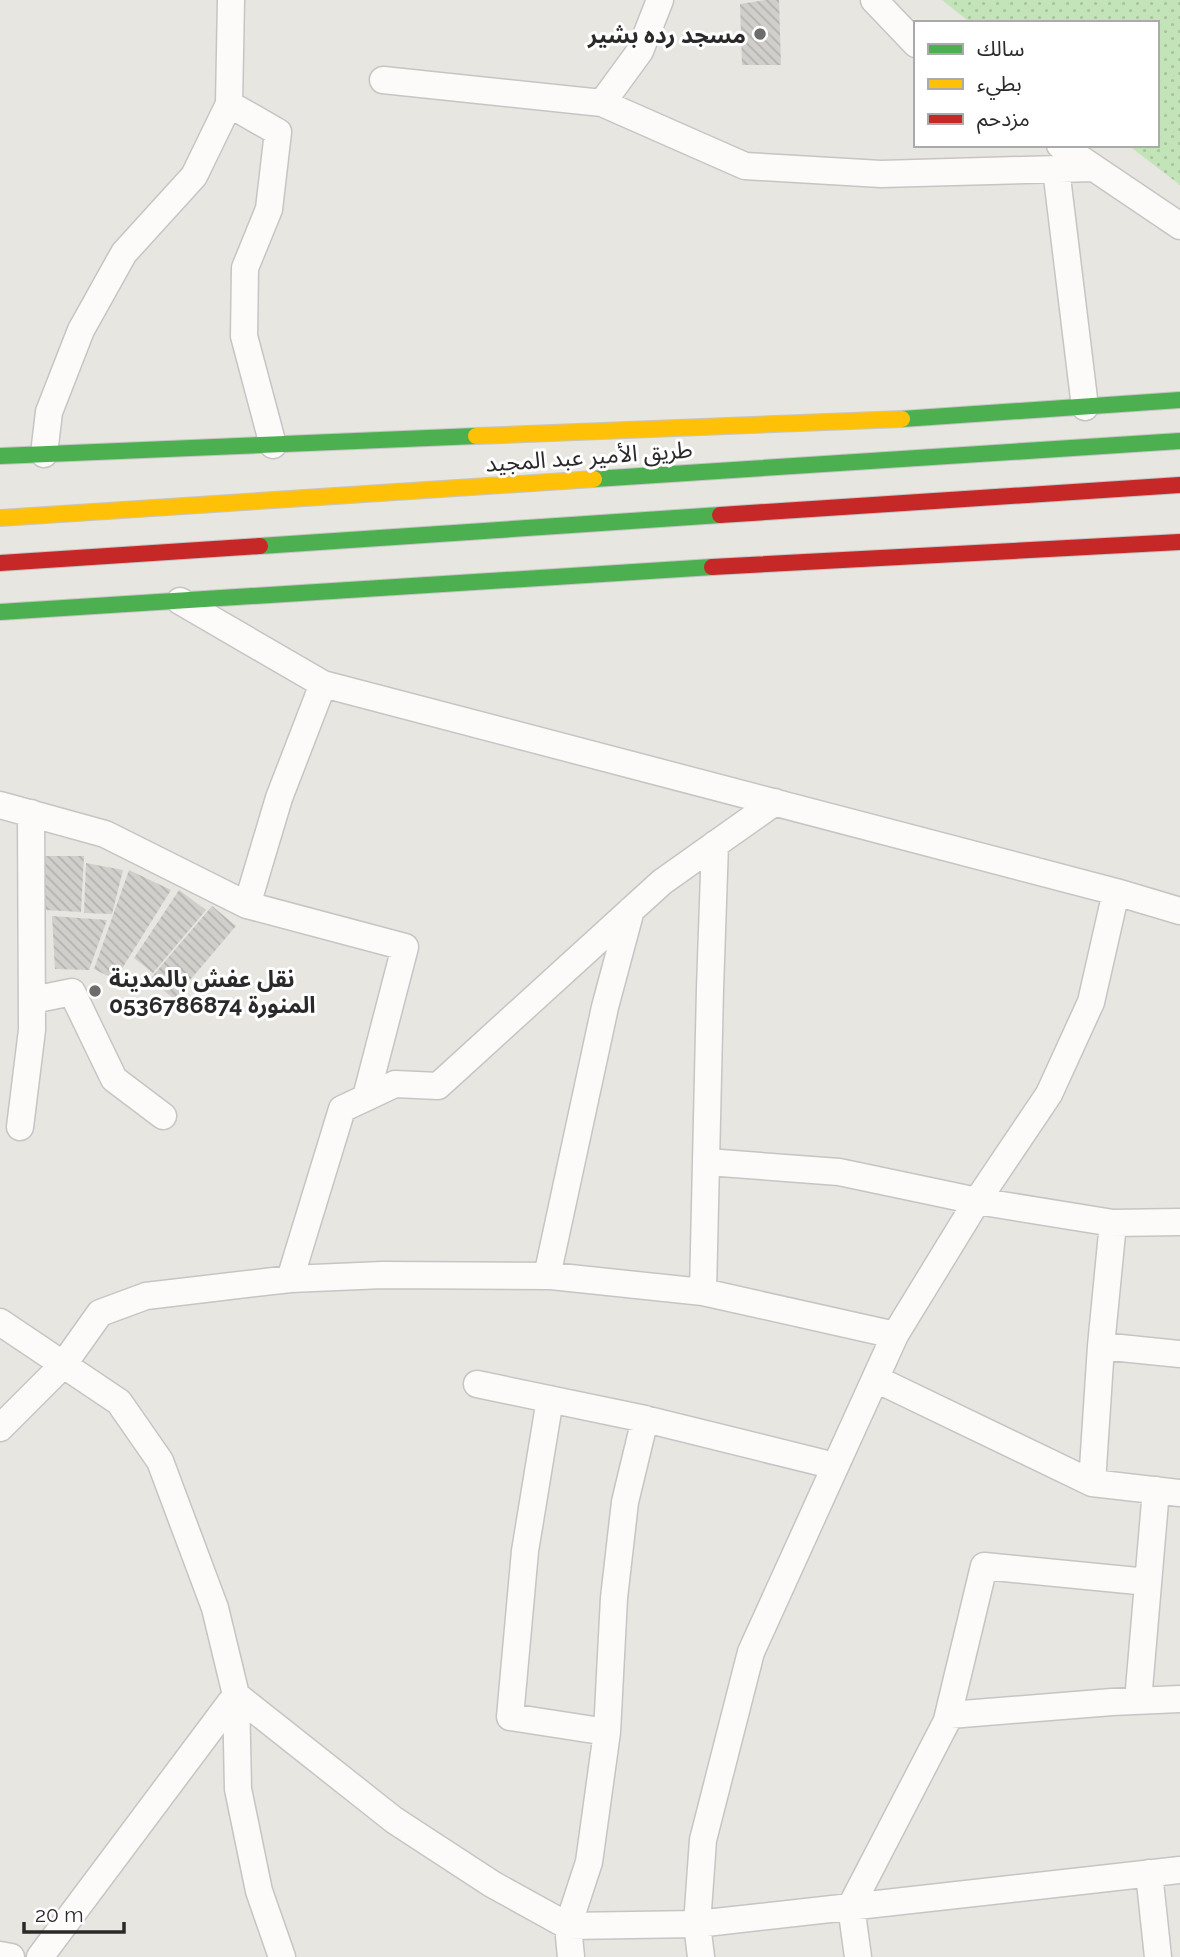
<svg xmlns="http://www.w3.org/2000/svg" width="1180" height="1957" viewBox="0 0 1180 1957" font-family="Raleway,'Noto Sans Arabic',sans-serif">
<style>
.park{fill:url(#park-dots)}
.building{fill:url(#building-back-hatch)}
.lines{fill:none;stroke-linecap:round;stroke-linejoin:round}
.street-casing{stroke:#c6c5c5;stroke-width:29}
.fast-casing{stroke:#c6c5c5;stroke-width:18}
.slow-casing{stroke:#c6c5c5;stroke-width:18}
.jam-casing{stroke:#c6c5c5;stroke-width:18}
.street{stroke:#fcfbfa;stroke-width:26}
.fast{stroke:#4caf50;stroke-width:16}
.slow{stroke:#ffc107;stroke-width:16}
.jam{stroke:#c62828;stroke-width:16}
.poi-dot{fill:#6c6c6a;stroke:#fff;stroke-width:2.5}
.labels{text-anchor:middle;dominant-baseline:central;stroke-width:6;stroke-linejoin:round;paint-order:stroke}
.poi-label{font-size:23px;font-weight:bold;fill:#2a2a2a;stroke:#fff;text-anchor:end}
.street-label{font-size:23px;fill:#2a2a2a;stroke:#fff}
</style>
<defs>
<pattern id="park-dots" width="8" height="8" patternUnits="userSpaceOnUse" patternTransform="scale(1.75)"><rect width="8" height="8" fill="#c3e4b9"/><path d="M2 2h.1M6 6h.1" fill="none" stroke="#a8c49f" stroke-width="1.8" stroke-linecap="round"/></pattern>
<pattern id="building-back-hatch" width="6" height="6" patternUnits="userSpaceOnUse" patternTransform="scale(1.75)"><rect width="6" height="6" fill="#d1cfcb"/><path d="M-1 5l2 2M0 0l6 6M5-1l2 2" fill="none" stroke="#b4b2ae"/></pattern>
</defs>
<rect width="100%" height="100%" fill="#e8e6e0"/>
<!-- park -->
<path class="park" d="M942,0H1180V185L1128,145H1157V23H971Z"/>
<!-- building -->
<path class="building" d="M766,0H779L781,65H742L740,4Z
M43,856H84L81,912L44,910Z
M86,863L123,870L112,914L84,913Z
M129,870L171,890L118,975L108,976L94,969Z
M179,890L206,910L153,973L134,958Z
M212,906L236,926L174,999L150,979Z
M52,916L107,920L89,970L55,969Z"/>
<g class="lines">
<defs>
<path id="street" d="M874,0L916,44
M383,80L602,103L745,166L881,174L1093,168
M602,103L640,51L660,0
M229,104L278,132L269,209L245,268L244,336L273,445
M1060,145L1180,226
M1056,169L1085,407
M44,454L49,412L81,330L124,253L194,176L229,104L231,0
M180,601L323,684L1116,892L1180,911
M0,805L105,834L247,905L405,947L366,1097
M247,905L279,798L323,684
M33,1000L72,992L114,1079L163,1116
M20,1127L32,1030L31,813
M707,1162L839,1172L977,1201L1113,1223L1180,1222
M547,1276L605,1007L631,910
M290,1279L342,1109L395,1084L438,1086L662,882L775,802
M703,1292L710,989L715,844
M0,1322L119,1402L160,1461L215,1608L236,1695L394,1820L492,1884L568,1926L697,1924L1180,1870
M1101,1346L1180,1354
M876,1379L1092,1483L1180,1493
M477,1384L645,1419L835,1466
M550,1399L525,1551L510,1717L607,1732
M0,1428L63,1365L100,1313L146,1296L290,1279L383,1275L551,1276L703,1292L895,1335
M1092,1483L1101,1346L1113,1223
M236,1695L238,1789L259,1891L282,1957
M1138,1701L1156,1490
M947,1720L984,1566L1148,1582
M1149,1873L1158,1957
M0,1955L11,1957
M40,1957L236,1695
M571,1957L568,1926L589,1862L607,1732L614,1598L625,1502L645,1419
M701,1957L697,1924L703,1840L751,1652L895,1335L977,1201L1049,1094L1091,1002L1116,892
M858,1957L851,1906L950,1715L1112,1702L1180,1699"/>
<path id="fast" d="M902,419L1180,400
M0,456L476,436
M594,479L1180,441
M260,546L720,515
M0,612L712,567"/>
<path id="slow" d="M476,436L902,419
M0,518L594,479"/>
<path id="jam" d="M720,515L1180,485
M0,563L260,546
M712,567L1180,542"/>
</defs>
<!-- street casing -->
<use href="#street" class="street-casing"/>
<!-- fast casing -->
<use href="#fast" class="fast-casing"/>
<!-- slow casing -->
<use href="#slow" class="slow-casing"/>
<!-- jam casing -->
<use href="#jam" class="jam-casing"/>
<!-- street -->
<use href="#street" class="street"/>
<!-- fast -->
<use href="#fast" class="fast"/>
<!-- slow -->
<use href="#slow" class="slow"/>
<!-- jam -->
<use href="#jam" class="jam"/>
</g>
<!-- markers -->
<g class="poi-dot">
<circle cx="760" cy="34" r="7"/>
<circle cx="95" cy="991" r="7"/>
</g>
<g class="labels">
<!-- poi labels -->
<g class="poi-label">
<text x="746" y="34">مسجد رده بشير</text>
<text x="109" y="978" text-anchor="start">نقل عفش بالمدينة<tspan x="109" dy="26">المنورة 0536786874</tspan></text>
</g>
<!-- street labels -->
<g class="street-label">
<text transform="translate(589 456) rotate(-4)">طريق الأمير عبد المجيد</text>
</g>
</g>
<!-- legend -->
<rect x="914" y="21" width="245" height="126" fill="#ffffff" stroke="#aaaaaa" stroke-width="2"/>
<rect x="928" y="44" width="35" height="10" fill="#4caf50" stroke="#aaaaaa" stroke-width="2"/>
<text x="977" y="56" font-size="21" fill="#2a2a2a">سالك</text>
<rect x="928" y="79" width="35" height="10" fill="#ffc107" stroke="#aaaaaa" stroke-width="2"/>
<text x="977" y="91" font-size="21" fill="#2a2a2a">بطيء</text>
<rect x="928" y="114" width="35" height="10" fill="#c62828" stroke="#aaaaaa" stroke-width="2"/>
<text x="977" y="126" font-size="21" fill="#2a2a2a">مزدحم</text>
<!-- scale -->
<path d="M24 1922v10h100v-10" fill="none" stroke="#2a2a2a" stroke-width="3.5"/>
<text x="35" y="1922" font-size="21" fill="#2a2a2a" stroke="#ffffff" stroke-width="5" paint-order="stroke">20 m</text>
</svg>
